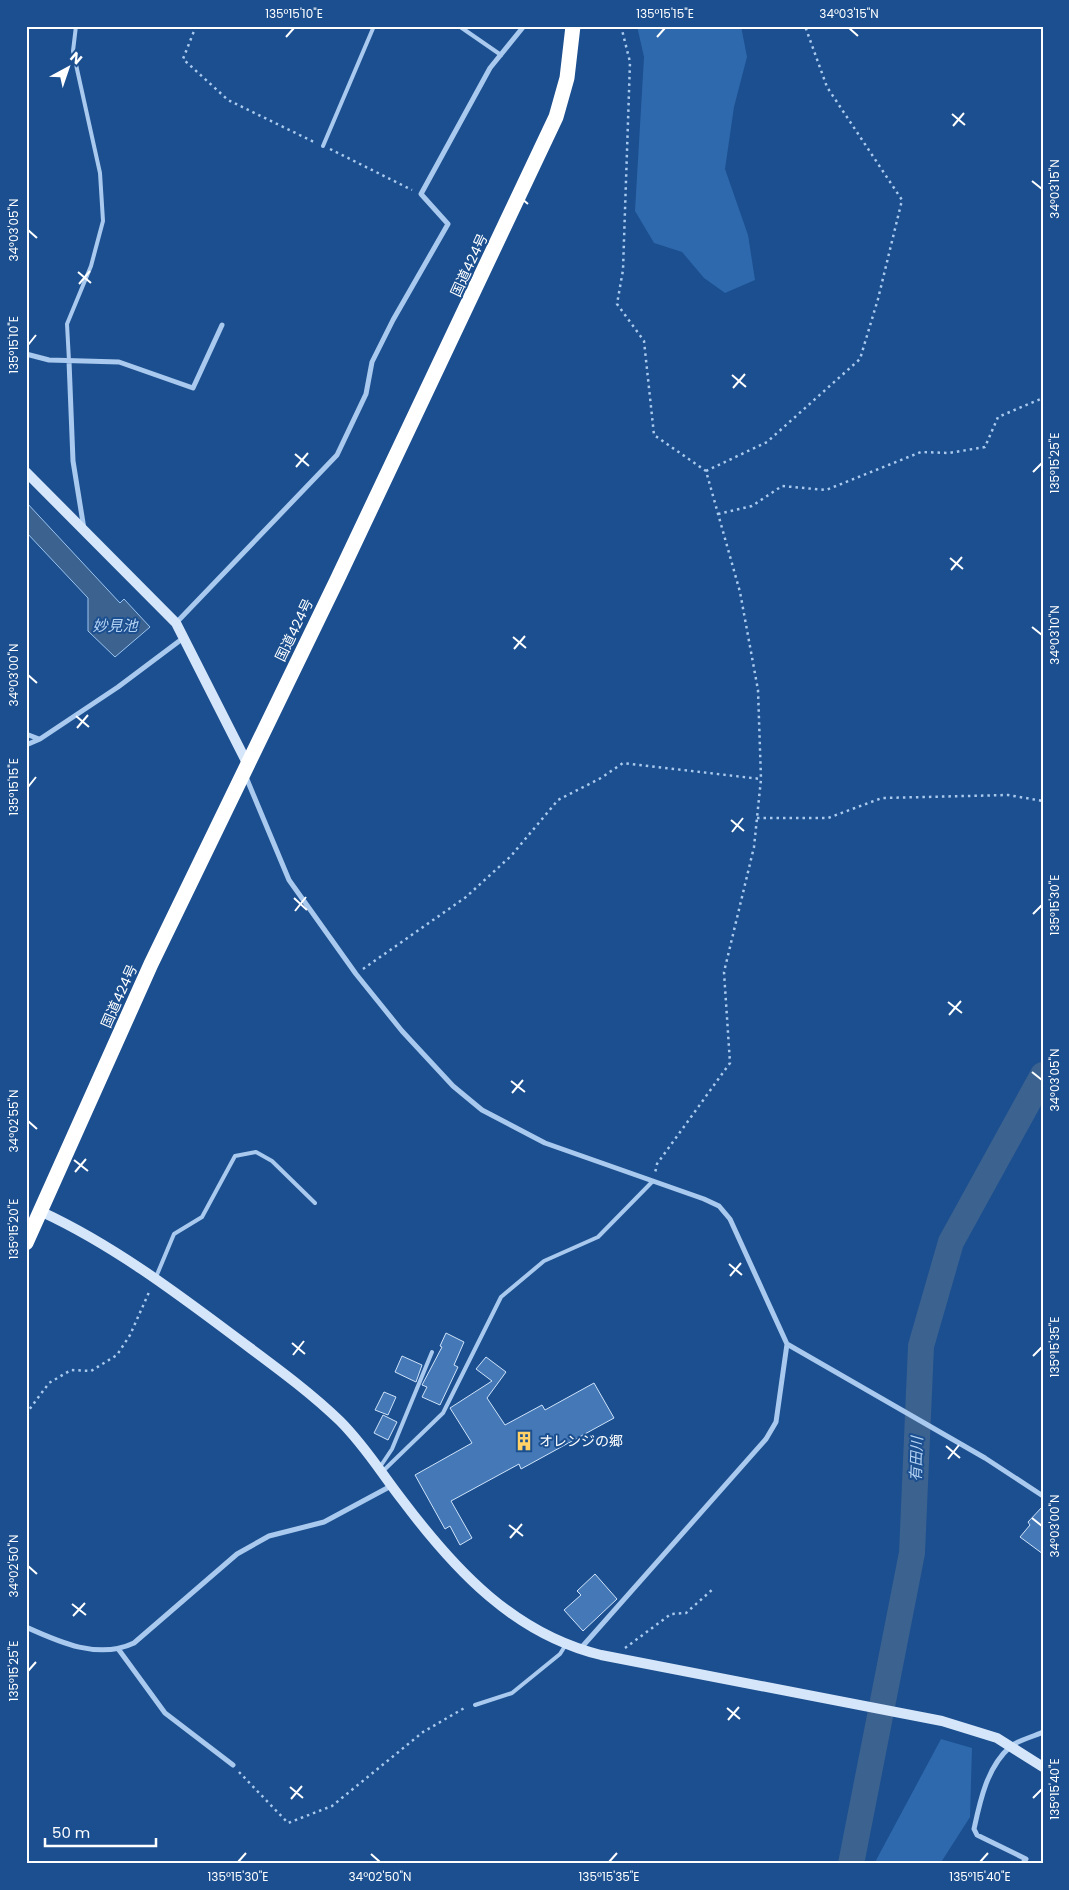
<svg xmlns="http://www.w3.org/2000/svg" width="1069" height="1890" viewBox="0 0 1069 1890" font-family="Poppins,'Noto Sans JP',sans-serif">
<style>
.green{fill:#2e69ad}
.water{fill:#3c6290;stroke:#9cc4f0}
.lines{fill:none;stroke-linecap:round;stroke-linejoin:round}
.river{stroke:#3c6290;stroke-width:26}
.building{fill:#4478b7;stroke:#cfe3fa}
.path{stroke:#a9c9ee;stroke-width:2.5;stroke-dasharray:2.5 4;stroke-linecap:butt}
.lane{stroke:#a9c9ee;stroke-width:4}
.street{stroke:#a9c9ee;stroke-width:5}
.secondary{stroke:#d6e6fa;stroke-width:10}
.highway{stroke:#fff;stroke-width:15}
.ticks{fill:none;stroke:#fff;stroke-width:2}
.labels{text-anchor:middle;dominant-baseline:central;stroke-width:4;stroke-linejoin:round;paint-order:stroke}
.street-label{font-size:14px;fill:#fff;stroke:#1b4f8f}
.poi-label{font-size:14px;fill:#fff;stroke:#1b4f8f;text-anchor:start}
.water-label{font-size:15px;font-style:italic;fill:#b5d3f5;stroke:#1b4f8f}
.neatline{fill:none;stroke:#fff;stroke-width:2}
.ticks-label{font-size:12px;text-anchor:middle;fill:#fff}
</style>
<rect width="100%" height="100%" fill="#1b4f8f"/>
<!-- green -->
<path class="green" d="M637,26H741L747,57L734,107L725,169L748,235L755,280L725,293L704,278L682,252L654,243L635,211L644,57Z
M941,1739L972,1748L970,1817L940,1864H874Z"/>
<!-- water -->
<path class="water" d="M26,502L120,603L124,599L150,627L115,657L88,631V598L26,532Z"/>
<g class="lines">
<!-- river -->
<path class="river" d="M851,1864L912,1553L921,1346L951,1242L1043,1075"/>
</g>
<!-- building -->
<path class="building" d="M446,1333L464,1342L454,1365L458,1367L440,1405L422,1397L427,1387L422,1385L442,1347L440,1346Z
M402,1356L422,1365L416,1382L395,1372Z
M486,1357L506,1372L487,1398L505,1425L542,1405L545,1410L594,1383L614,1418L521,1469L519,1464L451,1501L472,1538L460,1545L450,1526L445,1529L415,1475L472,1443L450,1408L492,1381L476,1369Z
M384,1392L396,1397L388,1415L375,1410Z
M383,1415L397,1422L388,1440L374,1433Z
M1043,1506V1554L1020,1537L1030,1525L1028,1522Z
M595,1574L617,1599L583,1631L564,1610L581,1595L577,1591Z"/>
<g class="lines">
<!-- path -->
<path class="path" d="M196,26L183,59L228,100L316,143
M621,26L630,62L623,270L617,304L644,341L654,435L706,471L740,592L758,690L761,779L754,847L724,972L730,1063L657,1164L655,1173
M330,149L412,190
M706,471L767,442L860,359L878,299L902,200L827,87L805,26
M718,514L752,506L782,486L826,490L921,452L949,453L985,447L998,417L1043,398
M757,818H828L882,798L1008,795L1043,801
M363,969L466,897L511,856L558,800L601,778L623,763L761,779
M26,1414L49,1383L71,1370L91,1371L117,1355L130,1335L150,1290
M625,1648L671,1614L686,1613L713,1589
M239,1772L288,1823L332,1806L423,1732L466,1707"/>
<!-- lane -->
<path class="lane" d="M459,26L501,55
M323,146L374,26
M69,361L67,324L91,266L103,221L100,173L73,51L76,26
M156,1277L174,1234L202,1217L235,1156L256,1152L272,1161L315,1203
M380,1467L392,1449L432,1352
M382,1472L443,1413L501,1297L544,1261L598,1237L652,1182
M475,1705L512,1693L560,1654L565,1646"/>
<!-- street -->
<path class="street" d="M26,354L49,360L119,362L193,388L222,325
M69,361L73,461L84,529
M176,623L337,455L366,394L372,362L393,320L448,224L421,194L490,68L524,26
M26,734L39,739
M26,745L40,739L118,687L182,639
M246,777L289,880L356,974L402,1031L453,1086L482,1110L545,1143L704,1199L719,1206L730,1219L787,1344L776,1422L766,1439L581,1648
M787,1344L985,1458L1043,1496
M26,1627C59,1642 98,1660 134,1643L237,1554L269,1536L324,1522L391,1486
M119,1650L165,1713L233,1765
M1022,1864L1026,1859L977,1835L974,1829C980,1801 987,1767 1010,1747C1018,1740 1033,1737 1043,1732"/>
<!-- secondary -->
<path class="secondary" d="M26,472L176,623L247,763
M42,1212C111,1244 174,1291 234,1336C270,1363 308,1390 340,1421C366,1447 381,1473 403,1501C455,1570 514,1634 601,1655L942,1721L997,1738L1043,1767"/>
<!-- highway -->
<path class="highway" d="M26,1243L151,964L337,580L556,117L567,78L573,26"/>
</g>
<!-- ticks -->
<path class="ticks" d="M849,28L858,36M286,37L294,28M657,37L665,28M952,114L965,125M953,126L964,113M1032,181L1042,189M515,193L528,204M516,205L527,192M28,230L37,238M78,272L91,283M79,284L90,271M28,345L36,335M732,375L746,387M733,388L745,374M295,454L309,466M296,467L308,453M1033,472L1042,463M950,558L963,569M951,570L962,557M1032,627L1042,635M513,637L526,648M514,649L525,636M28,675L37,683M76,716L89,727M77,728L88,715M28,787L36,777M731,820L744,831M732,832L743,818M294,898L307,910M295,911L306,897M1033,914L1042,905M948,1002L962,1013M949,1015L961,1001M1032,1072L1042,1080M511,1081L525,1092M512,1093L523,1080M28,1121L37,1129M74,1160L88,1171M75,1172L86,1159M28,1229L36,1219M729,1264L742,1275M730,1276L741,1263M292,1343L305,1354M293,1355L304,1341M1033,1356L1042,1347M946,1446L960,1458M948,1459L959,1445M1032,1518L1042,1526M509,1525L523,1536M510,1538L522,1524M28,1566L37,1574M72,1604L86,1615M73,1616L85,1603M28,1671L36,1662M727,1708L740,1719M728,1720L739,1707M290,1787L303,1798M1033,1798L1042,1789M291,1799L302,1786M371,1854L380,1862M238,1862L246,1853M609,1862L617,1853M980,1862L988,1853"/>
<!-- icons -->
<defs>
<symbol id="building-bare" viewBox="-9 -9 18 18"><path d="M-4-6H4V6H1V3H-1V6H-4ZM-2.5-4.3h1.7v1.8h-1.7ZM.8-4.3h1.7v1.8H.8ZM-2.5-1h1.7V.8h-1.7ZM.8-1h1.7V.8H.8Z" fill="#ffd166" stroke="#1b4f8f" stroke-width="2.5" paint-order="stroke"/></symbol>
</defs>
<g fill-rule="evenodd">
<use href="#building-bare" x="510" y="1427" width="28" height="28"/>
</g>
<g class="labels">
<!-- street labels -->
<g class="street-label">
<text transform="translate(469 265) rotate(-65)">国道424号</text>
<text transform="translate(294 630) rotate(-64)">国道424号</text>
<text transform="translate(119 996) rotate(-66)">国道424号</text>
</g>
<!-- poi labels -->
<g class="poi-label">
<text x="539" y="1441">オレンジの郷</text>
</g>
<!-- water labels -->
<g class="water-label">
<text x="115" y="625">妙見池</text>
<text transform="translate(916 1459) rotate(-88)">有田川</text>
</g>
</g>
<!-- border -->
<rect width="1069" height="1890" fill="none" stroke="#1b4f8f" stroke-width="55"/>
<!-- north arrow -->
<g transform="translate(68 68) rotate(40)" stroke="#1b4f8f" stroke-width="4" paint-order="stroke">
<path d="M0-4L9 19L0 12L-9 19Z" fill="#ffffff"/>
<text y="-8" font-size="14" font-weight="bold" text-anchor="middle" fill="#ffffff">N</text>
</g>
<!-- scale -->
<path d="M45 1838v8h111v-8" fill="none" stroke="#ffffff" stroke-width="2.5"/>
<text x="52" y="1838" font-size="15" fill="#ffffff" stroke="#1b4f8f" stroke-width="4" paint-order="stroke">50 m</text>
<rect x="28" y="28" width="1014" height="1834" class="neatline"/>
<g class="ticks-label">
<text x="294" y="18">135°15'10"E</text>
<text x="665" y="18">135°15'15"E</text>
<text x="849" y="18">34°03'15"N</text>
<text transform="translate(1055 189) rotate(-90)" y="4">34°03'15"N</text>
<text transform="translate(14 230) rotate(-90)" y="4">34°03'05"N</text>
<text transform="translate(14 345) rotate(-90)" y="4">135°15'10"E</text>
<text transform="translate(1055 463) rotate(-90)" y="4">135°15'25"E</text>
<text transform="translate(1055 635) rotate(-90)" y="4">34°03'10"N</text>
<text transform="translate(14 675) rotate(-90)" y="4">34°03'00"N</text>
<text transform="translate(14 787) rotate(-90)" y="4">135°15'15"E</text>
<text transform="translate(1055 905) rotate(-90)" y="4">135°15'30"E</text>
<text transform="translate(1055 1080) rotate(-90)" y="4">34°03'05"N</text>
<text transform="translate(14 1121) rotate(-90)" y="4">34°02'55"N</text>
<text transform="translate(14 1229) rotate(-90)" y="4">135°15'20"E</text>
<text transform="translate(1055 1347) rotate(-90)" y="4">135°15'35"E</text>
<text transform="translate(1055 1526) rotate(-90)" y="4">34°03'00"N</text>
<text transform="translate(14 1566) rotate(-90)" y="4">34°02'50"N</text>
<text transform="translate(14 1671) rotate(-90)" y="4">135°15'25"E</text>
<text transform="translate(1055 1789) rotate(-90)" y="4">135°15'40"E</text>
<text x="238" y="1881">135°15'30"E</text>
<text x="380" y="1881">34°02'50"N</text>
<text x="609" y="1881">135°15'35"E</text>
<text x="980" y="1881">135°15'40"E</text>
</g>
</svg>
